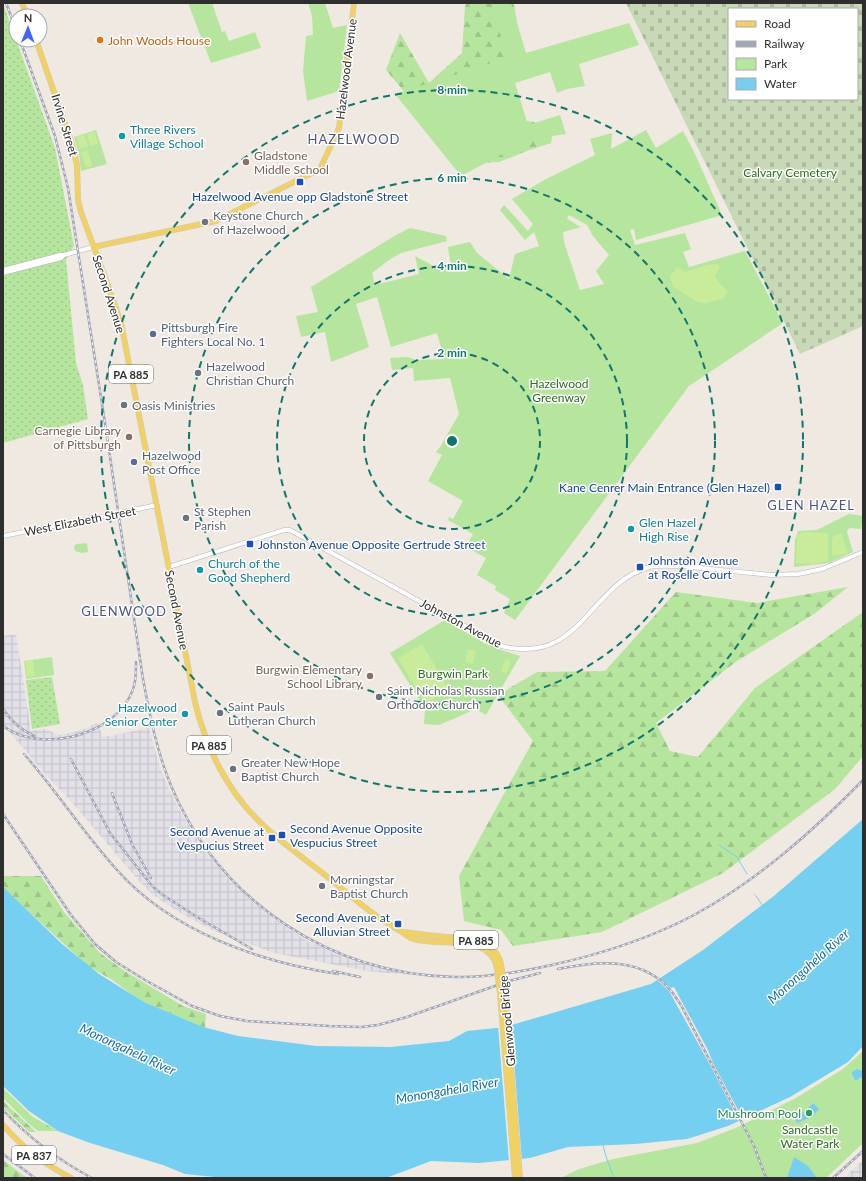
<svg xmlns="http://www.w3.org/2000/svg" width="866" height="1181" viewBox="0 0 866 1181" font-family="Lato,sans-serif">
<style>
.industrial{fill:url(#industrial-grid)}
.grass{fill:url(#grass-dots)}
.forest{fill:url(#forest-firs)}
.cemetery{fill:url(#cemetery-stones);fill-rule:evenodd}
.park{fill:#b6e59e;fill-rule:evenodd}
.pitch{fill:#c9ec9a}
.water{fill:#75cff0}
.pier{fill:#efe9e1}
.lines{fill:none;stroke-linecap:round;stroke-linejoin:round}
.stream{stroke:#75cff0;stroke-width:1}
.minor-casing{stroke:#b4b7c1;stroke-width:5}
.major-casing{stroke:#c9c9c9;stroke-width:6}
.minor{stroke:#fff;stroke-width:4}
.major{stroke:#f2d163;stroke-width:5}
.rail-casing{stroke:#a3a6b8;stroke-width:2.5}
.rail{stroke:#fff;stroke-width:1;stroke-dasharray:3;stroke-linecap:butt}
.minor-bridge-casing{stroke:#b4b7c1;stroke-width:5;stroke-linecap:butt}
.major-bridge-casing{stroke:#c9c9c9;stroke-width:6;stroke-linecap:butt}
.minor-bridge{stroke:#fff;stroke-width:4}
.major-bridge{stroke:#f2d163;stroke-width:5}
.ring{fill:none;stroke:#0f766e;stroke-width:2;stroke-dasharray:7 5}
.food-dot{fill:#e8710a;stroke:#fff;stroke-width:1.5}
.culture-dot{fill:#0f9aa8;stroke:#fff;stroke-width:1.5}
.education-dot{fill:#8d6e63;stroke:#fff;stroke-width:1.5}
.transit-dot{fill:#1a4fb4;stroke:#fff;stroke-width:1.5}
.worship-dot{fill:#6b7280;stroke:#fff;stroke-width:1.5}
.service-dot{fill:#5c6f8a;stroke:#fff;stroke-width:1.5}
.leisure-dot{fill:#2e9e5b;stroke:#fff;stroke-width:1.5}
.labels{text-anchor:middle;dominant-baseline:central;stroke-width:3;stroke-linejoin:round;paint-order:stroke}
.shield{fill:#fff;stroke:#6d6d6d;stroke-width:1}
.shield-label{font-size:11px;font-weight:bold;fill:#2e2e2e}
.food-label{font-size:12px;fill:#c56008;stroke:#fff;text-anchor:start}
.street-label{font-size:12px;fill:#2e2e2e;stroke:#fff}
.culture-label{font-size:12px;fill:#0d838f;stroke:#fff;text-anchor:start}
.education-label{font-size:12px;fill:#785e54;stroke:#fff;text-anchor:end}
.park-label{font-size:12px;fill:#2c6e1b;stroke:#fff}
.transit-label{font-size:12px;fill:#164399;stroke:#fff;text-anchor:end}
.worship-label{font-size:12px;fill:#5b616d;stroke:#fff;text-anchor:start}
.service-label{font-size:12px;fill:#4e5e75;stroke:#fff;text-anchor:start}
.leisure-label{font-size:12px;fill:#27864d;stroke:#fff;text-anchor:end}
.neighbourhood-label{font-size:13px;letter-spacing:1px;fill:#4d5680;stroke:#fff}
.water-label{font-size:13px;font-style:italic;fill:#0d6fa3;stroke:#fff}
.centre{fill:#0f766e;stroke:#fff;stroke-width:2}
.ring-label{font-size:12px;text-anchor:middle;font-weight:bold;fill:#0f766e;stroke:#fff;stroke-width:3;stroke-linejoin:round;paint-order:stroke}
</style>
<defs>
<pattern id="industrial-grid" width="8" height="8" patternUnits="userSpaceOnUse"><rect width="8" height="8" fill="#e3e1e8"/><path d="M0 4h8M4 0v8" fill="none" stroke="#c3c1c7"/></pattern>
<pattern id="grass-dots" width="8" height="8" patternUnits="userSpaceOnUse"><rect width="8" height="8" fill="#b6e59e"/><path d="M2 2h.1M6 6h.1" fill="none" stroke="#9dc588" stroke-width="1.8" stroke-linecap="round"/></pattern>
<pattern id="forest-firs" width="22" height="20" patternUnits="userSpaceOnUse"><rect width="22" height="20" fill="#b6e59e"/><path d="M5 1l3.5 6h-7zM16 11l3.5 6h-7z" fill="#9dc588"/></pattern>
<pattern id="cemetery-stones" width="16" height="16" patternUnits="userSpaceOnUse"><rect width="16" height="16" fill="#c8d9b8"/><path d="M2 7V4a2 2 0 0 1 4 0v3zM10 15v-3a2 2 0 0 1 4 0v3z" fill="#acbb9e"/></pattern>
</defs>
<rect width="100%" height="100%" fill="#efe9e1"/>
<!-- industrial -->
<path class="industrial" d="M16,634L31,731L44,729L60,735L79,731L97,723L103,737L149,728L159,764L167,785L179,809L190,828L206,852L227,877L249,898L281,924L306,940L343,957L379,968L410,975L367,971L274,953L212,930L177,911L153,895L139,881L70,800L45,774L3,724V636Z
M863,1160V1178H844Z"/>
<!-- grass -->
<path class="grass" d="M3,3L55,148L74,246L66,259L76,363L83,385L88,419L3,443Z
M52,677L60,724L32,729L26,680Z"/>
<!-- forest -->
<path class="forest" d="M467,3H514L522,56L501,81L513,119L554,125L551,143L527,151L499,162L465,164L386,70L400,33L429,83L462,53L465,6Z
M848,587L814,614L737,661L656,723L670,751L698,757L755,688L863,612V756L835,789L723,873L602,932L513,946L501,930L464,921L459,876L533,741L498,695L537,672L605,671L676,592L757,603Z
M3,876H41L64,912L100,953L123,970L183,1006L206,1014L205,1028L139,1000L114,981L88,966L3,888Z
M3,1088L33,1117L58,1131H38L28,1123L3,1098Z
M3,1101L7,1105L36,1132H29L3,1107Z
M3,1160L27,1178H3Z"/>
<!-- cemetery -->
<path class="cemetery" d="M626,3H863V326L800,354ZM729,9H857V99H729Z"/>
<!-- park -->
<path class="park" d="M188,3H212L222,32L225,31L229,41L255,32L261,48L211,63Z
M308,3H325L333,28L347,25L339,91L307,101L303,71L306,36L313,35L312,16Z
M508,3H511L526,53L629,23L639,45L579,64L585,86L567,89L557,93L550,72L515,83L528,125L560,115L566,134L531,139L461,176L395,94L507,58L493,8Z
M96,130L107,164L81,171L79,154L74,137Z
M646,130L656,148L683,131L695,154L722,215L636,240L634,229L630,230L635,245L685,233L691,249L683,252L689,267L745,251L783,323L689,386L515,620L504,613L510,599L495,590L496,586L477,575L486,558L466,547L473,534L448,520L449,517L453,519L463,501L428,481L442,455L436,452L440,447L459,414L450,378L414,381L413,368L392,370L390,358L408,357L416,360L444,359L437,333L391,347L377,297L356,304L369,347L331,362L325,332L301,337L296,316L318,312L311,287L396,235L410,228L446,236L447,241L401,253L389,260L372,273L375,285L419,274L415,256L439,269L451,266L448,247L470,242L477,253L509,279L515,254L539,246L534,232L525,240L500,210L504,205L528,231L533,224L512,199L546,179L595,155L590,139L612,133L611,149ZM569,215L587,225L593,236L609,255L596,271L604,284L580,290L564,242L563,232L581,227L567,219Z
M849,514L863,516V524H862L861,529L849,528L847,532L853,552L829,563L794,567L795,540L798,531L817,530Z
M87,543L88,552L82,553L75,551L74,546L76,544Z
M445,620L484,643L501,650L520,656L486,715L476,709L439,725L424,724L425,709L390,653Z
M52,657L54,675L26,679L24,661Z
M863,1051V1143L826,1178H561L579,1169L613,1159L697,1143L738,1127L796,1098L843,1069Z
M3,1167L14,1178H3Z"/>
<!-- pitch -->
<path class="pitch" d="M95,132L98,144L90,146L87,134Z
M84,134L88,147L80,149L76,137Z
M87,150L92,164V166L86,167L81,153Z
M718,264L720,268L715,276L718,282L728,291L723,299L705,303L695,301L673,286L670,276L678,267L685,272L707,265Z
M802,532L828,533V561L813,564L796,563L797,536Z
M842,534L844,543L848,553L832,556V539L834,535Z
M422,644L449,690L425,704L398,658Z
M468,649L476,651L473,664L465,662Z
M506,659L511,662L506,674L501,671Z
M33,660L35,676L27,677L25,661Z"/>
<!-- water -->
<path class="water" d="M863,819V1046L848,1062L790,1097L728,1126L687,1139L635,1144L568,1147L530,1158L479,1163L431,1161L386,1178H225L185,1174L163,1165L90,1143L58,1131L29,1111L3,1086V887L62,944L99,974L144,1002L203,1027L238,1036L316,1046L390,1047L449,1041L467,1031L505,1027L651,984L703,950L775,895Z
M857,1069L863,1071V1076L857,1080H855L852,1074V1072Z
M813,1103L819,1109L813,1116L797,1123L794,1116L795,1114C802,1116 808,1108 813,1103Z
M794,1157L808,1166L816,1177L814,1178H787Z"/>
<!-- pier -->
<path class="pier" d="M658,977L671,988L674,987L708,1050L713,1063L744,1121L740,1123L710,1065L669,991L656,979Z
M511,1023L522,1161L509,1162L498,1026Z"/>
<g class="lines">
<!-- stream -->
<path class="stream" d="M719,845L737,857L747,874
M754,894L755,895
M756,896L763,906
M603,1145C605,1156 610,1167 614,1178"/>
<defs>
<path id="minor" d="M3,270L60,255H64L93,247
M3,273L61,258L63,256
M124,512L157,505
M3,536L105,516
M169,567L284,530H290L501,646C582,666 588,585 649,567C659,565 670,566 680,566L771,575L798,574L822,569L863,552"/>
<path id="major" d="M22,3L27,16
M36,40L72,144L77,165L78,200L81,212L114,302L122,328L195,702C206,748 228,793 263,825C284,845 308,861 330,879C352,897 375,917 400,931C404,933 407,936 411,938C435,948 481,933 495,961
M93,247L216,221L320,169L339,128L354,3
M404,932C418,934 432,936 447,937C459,938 473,938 484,942C492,946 497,953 500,960
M3,1125C24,1149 43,1163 71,1178"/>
</defs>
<!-- minor casing -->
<use href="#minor" class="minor-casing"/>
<!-- major casing -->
<use href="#major" class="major-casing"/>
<!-- minor -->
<use href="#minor" class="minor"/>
<!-- major -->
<use href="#major" class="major"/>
<defs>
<path id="rail" d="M6,3L16,29
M20,40L55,136L68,188L105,423L143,679C150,716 157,753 172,788C221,902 330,974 454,977C487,978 520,972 552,965C601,954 649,939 694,915C758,880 812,832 863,780
M3,709C11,721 21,730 34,736
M3,726C39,753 108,737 129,698C136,686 136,675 136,662
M24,754C57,791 83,833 117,870C171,931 259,962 338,974
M71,759L110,833L153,887L163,895L197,917L252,949
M112,793L132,844L151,878
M3,814L71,915L95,944L116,962L145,980L192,1006L220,1016L247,1021L329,1026L361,1027L378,1025L407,1017L509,981L540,973
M558,969C598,961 643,956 672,992C675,996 678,1001 681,1005L754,1146L766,1178
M333,971L360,977
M3,1110C29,1138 58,1160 92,1178
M3,1154L35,1178
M833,1178L863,1151"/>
</defs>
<!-- rail casing -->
<use href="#rail" class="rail-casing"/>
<!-- rail -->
<use href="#rail" class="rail"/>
<defs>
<path id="minor-bridge" d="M105,516L124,512"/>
<path id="major-bridge" d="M500,960L504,980L520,1178
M495,961L497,969L500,994L515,1178"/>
</defs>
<!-- minor-bridge casing -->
<use href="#minor-bridge" class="minor-bridge-casing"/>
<!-- major-bridge casing -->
<use href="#major-bridge" class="major-bridge-casing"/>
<!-- minor-bridge -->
<use href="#minor-bridge" class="minor-bridge"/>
<!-- major-bridge -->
<use href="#major-bridge" class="major-bridge"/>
</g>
<!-- distance rings -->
<g class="ring">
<circle cx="452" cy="441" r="88"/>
<circle cx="452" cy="441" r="175"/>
<circle cx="452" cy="441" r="263"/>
<circle cx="452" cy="441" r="351"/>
</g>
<!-- markers -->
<circle class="food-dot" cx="100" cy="40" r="4"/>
<g class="culture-dot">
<circle cx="122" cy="136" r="4"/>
<circle cx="631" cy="529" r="4"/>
<circle cx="200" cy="570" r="4"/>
<circle cx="185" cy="714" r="4"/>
</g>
<g class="education-dot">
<circle cx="246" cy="162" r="4"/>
<circle cx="129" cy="437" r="4"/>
<circle cx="370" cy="676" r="4"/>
</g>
<g class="transit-dot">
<rect x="296" y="178" width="8" height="8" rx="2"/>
<rect x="774" y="483" width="8" height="8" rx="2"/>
<rect x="246" y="540" width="8" height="8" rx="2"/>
<rect x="636" y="563" width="8" height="8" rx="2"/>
<rect x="278" y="831" width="8" height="8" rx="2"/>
<rect x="268" y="834" width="8" height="8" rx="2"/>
<rect x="394" y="920" width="8" height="8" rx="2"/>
</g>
<g class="worship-dot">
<circle cx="205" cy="222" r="4"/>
<circle cx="198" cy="373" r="4"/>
<circle cx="124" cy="405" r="4"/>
<circle cx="186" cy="518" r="4"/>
<circle cx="379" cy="697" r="4"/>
<circle cx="220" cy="713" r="4"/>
<circle cx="233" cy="769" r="4"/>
<circle cx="322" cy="886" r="4"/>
</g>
<g class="service-dot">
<circle cx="153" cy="334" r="4"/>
<circle cx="134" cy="462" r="4"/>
</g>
<circle class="leisure-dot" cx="809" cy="1113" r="4"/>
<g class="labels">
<!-- shield labels -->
<g class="shield">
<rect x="109" y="365" width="44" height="18" rx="3"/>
<rect x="187" y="736" width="44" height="18" rx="3"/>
<rect x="454" y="931" width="44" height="18" rx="3"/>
<rect x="12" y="1146" width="44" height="18" rx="3"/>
</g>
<g class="shield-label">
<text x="131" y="374">PA 885</text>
<text x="209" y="745">PA 885</text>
<text x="476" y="940">PA 885</text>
<text x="34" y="1155">PA 837</text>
</g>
<!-- food labels -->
<g class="food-label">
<text x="108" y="40">John Woods House</text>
</g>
<!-- street labels -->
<g class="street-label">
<text transform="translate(346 69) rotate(-83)">Hazelwood Avenue</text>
<text transform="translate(65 125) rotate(73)">Irvine Street</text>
<text transform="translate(109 294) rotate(72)">Second Avenue</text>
<text transform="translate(80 521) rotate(-11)">West Elizabeth Street</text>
<text transform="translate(177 610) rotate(79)">Second Avenue</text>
<text transform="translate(461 623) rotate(28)">Johnston Avenue</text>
<text transform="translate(507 1021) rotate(-95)">Glenwood Bridge</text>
</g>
<!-- culture labels -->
<g class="culture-label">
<text x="130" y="129">Three Rivers<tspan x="130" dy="14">Village School</tspan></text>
<text x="639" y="522">Glen Hazel<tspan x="639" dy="14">High Rise</tspan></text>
<text x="208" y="563">Church of the<tspan x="208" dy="14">Good Shepherd</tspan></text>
<text x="177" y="707" text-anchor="end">Hazelwood<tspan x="177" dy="14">Senior Center</tspan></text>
</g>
<!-- education labels -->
<g class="education-label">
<text x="254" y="155" text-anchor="start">Gladstone<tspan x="254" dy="14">Middle School</tspan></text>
<text x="121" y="430">Carnegie Library<tspan x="121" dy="14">of Pittsburgh</tspan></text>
<text x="362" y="669">Burgwin Elementary<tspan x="362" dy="14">School Library</tspan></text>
</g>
<!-- park labels -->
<g class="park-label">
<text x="790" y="172">Calvary Cemetery</text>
<text x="559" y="383">Hazelwood<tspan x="559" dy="14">Greenway</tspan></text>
<text x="453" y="673">Burgwin Park</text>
<text x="810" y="1129">Sandcastle<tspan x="810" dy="14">Water Park</tspan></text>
</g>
<!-- transit labels -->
<g class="transit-label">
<text x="300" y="196" text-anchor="middle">Hazelwood Avenue opp Gladstone Street</text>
<text x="770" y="487">Kane Cenrer Main Entrance (Glen Hazel)</text>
<text x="258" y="544" text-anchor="start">Johnston Avenue Opposite Gertrude Street</text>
<text x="648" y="560" text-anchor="start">Johnston Avenue<tspan x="648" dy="14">at Roselle Court</tspan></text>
<text x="290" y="828" text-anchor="start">Second Avenue Opposite<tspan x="290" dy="14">Vespucius Street</tspan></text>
<text x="264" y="831">Second Avenue at<tspan x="264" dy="14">Vespucius Street</tspan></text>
<text x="390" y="917">Second Avenue at<tspan x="390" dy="14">Alluvian Street</tspan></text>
</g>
<!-- worship labels -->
<g class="worship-label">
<text x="213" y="215">Keystone Church<tspan x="213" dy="14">of Hazelwood</tspan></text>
<text x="206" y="366">Hazelwood<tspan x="206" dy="14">Christian Church</tspan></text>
<text x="132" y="405">Oasis Ministries</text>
<text x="194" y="511">St Stephen<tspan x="194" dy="14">Parish</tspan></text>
<text x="387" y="690">Saint Nicholas Russian<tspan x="387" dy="14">Orthodox Church</tspan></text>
<text x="228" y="706">Saint Pauls<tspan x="228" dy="14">Lutheran Church</tspan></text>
<text x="241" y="762">Greater New Hope<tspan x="241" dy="14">Baptist Church</tspan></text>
<text x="330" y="879">Morningstar<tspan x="330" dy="14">Baptist Church</tspan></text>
</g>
<!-- service labels -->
<g class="service-label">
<text x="161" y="327">Pittsburgh Fire<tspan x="161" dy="14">Fighters Local No. 1</tspan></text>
<text x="142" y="455">Hazelwood<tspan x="142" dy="14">Post Office</tspan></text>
</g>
<!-- leisure labels -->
<g class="leisure-label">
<text x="801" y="1113">Mushroom Pool</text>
</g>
<!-- neighbourhood labels -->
<g class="neighbourhood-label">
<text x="354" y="139">HAZELWOOD</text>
<text x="811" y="505">GLEN HAZEL</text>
<text x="124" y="611">GLENWOOD</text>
</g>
<!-- water labels -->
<g class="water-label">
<text transform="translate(808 966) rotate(-42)">Monongahela River</text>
<text transform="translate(128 1049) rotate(25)">Monongahela River</text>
<text transform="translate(447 1090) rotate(-10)">Monongahela River</text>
</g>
</g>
<circle cx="452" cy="441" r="6" class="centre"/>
<g class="ring-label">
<text x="452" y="94">8 min</text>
<text x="452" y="182">6 min</text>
<text x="452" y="270">4 min</text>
<text x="452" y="357">2 min</text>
</g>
<!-- border -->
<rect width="866" height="1181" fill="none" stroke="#2e2e2e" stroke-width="8"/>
<!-- legend -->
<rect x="728" y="8" width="130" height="92" fill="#ffffff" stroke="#ababab"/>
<rect x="736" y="21" width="20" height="6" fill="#f2d163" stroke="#ababab"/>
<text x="764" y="28" font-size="12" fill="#2e2e2e">Road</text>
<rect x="736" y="41" width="20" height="6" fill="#a3a6b8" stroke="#ababab"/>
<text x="764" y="48" font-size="12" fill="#2e2e2e">Railway</text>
<rect x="736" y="58" width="20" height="12" fill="#b6e59e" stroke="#ababab"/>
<text x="764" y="68" font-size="12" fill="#2e2e2e">Park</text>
<rect x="736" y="78" width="20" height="12" fill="#75cff0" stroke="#ababab"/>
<text x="764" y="88" font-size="12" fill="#2e2e2e">Water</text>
<!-- north arrow -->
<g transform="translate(28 28) rotate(1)"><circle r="19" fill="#ffffff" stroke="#ababab"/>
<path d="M0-3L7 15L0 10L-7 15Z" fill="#4264fb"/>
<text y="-6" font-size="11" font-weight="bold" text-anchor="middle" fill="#2e2e2e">N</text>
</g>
</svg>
